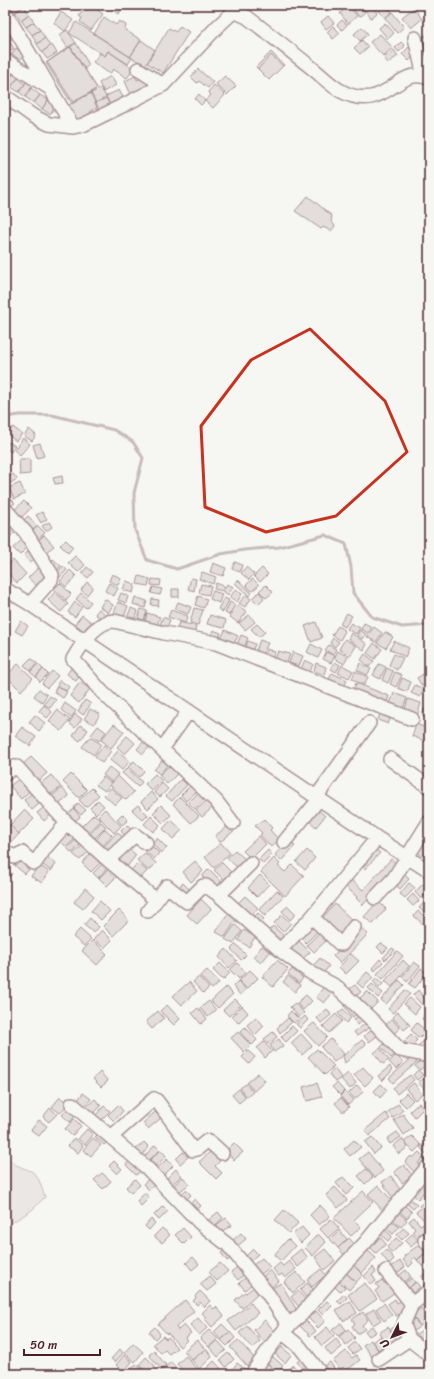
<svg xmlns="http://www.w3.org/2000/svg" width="434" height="1379" viewBox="0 0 434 1379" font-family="Sriracha,sans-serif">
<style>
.green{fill:#ddd6d5;stroke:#947a80}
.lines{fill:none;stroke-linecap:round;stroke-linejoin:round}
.stream{stroke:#8e747a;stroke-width:3}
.building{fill:#ccc1c0;stroke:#4a1f2b}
.minor-casing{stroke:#4a1f2b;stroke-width:16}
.minor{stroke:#f6f6f2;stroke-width:13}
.marked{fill:none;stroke:#c8321e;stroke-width:3;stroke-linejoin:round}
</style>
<rect width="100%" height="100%" fill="#f6f6f2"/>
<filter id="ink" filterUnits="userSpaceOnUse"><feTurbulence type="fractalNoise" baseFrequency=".025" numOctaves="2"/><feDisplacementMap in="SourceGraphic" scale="8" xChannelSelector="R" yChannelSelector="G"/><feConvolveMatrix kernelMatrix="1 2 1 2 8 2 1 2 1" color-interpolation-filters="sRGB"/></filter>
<g filter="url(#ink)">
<!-- green -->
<path class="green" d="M5,1156L16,1165L33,1172L39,1180L45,1197L32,1210L5,1227Z"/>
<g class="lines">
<!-- stream -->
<path class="stream" d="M5,417L20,415H52L114,430L133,442L143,458L134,493L135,530L147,560L177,569L221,554L244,550L279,547L325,535L346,544L351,567L353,593L372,617L402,627L429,625"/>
</g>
<!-- building -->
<path class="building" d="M11,5H23L24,6L12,15L8,9L12,7Z
M91,5L103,14L91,30L80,22L82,18L79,16L84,10L86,12Z
M107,5H126L118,14Z
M355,5H359L365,12L359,17L352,7Z
M369,5H371L377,13L371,18L364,9Z
M374,5H386L392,12L385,18Z
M428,5L429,6V18L423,8Z
M24,6L29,14L21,20L15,12Z
M349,6L357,16L348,24L340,13Z
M414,8L422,19L411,28L402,17Z
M61,12L73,20L65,31L54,23Z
M392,12L404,27L397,33L385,18Z
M29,14L34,22L26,27L21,20Z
M328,16L334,23L326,29L321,22Z
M104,17L116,25L119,21L126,25L125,30L141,40L130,57L94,34Z
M342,20L347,25L342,30L337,25Z
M34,22L40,30L32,35L26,27Z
M76,22L132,58L128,64L108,51L105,56L69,33Z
M385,23L394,33L388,39L379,28Z
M180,26L189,32L163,73L147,63L169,28L176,32Z
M333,26L340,33L333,39L327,32Z
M362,27L368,34L360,41L354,34Z
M11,30L15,37L5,42V33Z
M40,30L45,38L37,44L32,35Z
M67,30L76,43L68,48L59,35Z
M380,34L393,48L383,56L370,42Z
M427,35L429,41V46L421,49L417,39Z
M45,38L50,46L42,52L37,44Z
M9,40L14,49L5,53V42Z
M141,40L155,50L146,65L130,57Z
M362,40L368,47L360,54L354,48Z
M401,42L405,46L399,52L395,48Z
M76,43L89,65L84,69L70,46Z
M52,45L57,53L47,59L42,52Z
M70,46L97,88L91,93L73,102L47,62Z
M410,46L417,52L409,61L402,54Z
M70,47L97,88L72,104L46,63Z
M16,48L24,55L20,60L12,54Z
M394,50L398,56L388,63L384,58Z
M108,51L134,69L127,78L113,69L110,74L93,62L100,53L105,56Z
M271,52L284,65L269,80L256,67Z
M271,55L283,66L269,80L258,69Z
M9,65L14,69L11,73L13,74L5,85V69Z
M198,69L213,82L208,88L199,81L197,83L191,77Z
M13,74L18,78L9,89L5,85Z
M111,76L116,85L103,92L99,83Z
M135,76L137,80L146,76L151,86L131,95L125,81Z
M225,76L236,86L227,95L216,84Z
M18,78L25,84L19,92L11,87Z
M27,81L33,85L25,97L19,92Z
M214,85L225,95L213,108L205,101L211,95L208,92Z
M31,88L40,95L34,103L25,97Z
M102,88L106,98L95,103L91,93Z
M119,90L125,101L111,107L106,96Z
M91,93L98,107L90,112L93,117L79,124L69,105Z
M199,94L205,101L201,105L195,99Z
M40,95L48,100L42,109L34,103Z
M106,98L111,107L100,113L95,103Z
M48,100L56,105L50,114L42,109Z
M308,196L332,216L331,221L335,226L331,231L323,227L321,229L295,211Z
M13,427L22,434L16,441L7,434Z
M29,429L36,435L32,441L24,436Z
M23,438L30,444L20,455L14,450Z
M9,442L15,446L11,452L5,447Z
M40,443L44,456L37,458L33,445Z
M19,459H30V474L20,475Z
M13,474L17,479L9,484L6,479Z
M62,476L63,483L55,484L53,478Z
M20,483L25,494L14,499L9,488Z
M9,497L15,503L8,509L5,506V501Z
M24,501L31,508L21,518L14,510Z
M42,512L47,519L41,523L36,515Z
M28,516L38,526L30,533L20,524Z
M9,518L20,529L14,534L5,524V522Z
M49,522L52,527L46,531L42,526Z
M38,526L45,533L37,540L30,533Z
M5,527L12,535L5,542Z
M44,535L54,546L46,552L37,542Z
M24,538L31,544L20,555L13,548Z
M66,540L73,547L68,553L60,545Z
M32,549L38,557L30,563L24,555Z
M75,556L85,565L78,572L68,563Z
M53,559L61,566L55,572L47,565Z
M13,560L26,574L17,583L5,570V567Z
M235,562L242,565L240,572L232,569Z
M213,563L226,568L223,576L210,572Z
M63,566L67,570L59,578L55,574Z
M39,567L48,574L37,586L28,578Z
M87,567L93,572L88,578L82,573Z
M246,567L254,574L249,580L241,573Z
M262,568L268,574L260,582L254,576Z
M70,570L76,576L66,587L60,581Z
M202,572L216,577L213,584L199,579Z
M112,574L121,578L118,585L109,581Z
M139,576L150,579L148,586L137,584Z
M191,578L196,579L194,591L188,589Z
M152,579L161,580L160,586L151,585Z
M253,579L259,585L252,591L246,585Z
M238,580L252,593L249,596L235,583Z
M126,581L135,584L133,593L123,590Z
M87,582L93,587L87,595L81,590Z
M60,583L71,594L66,600L54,589Z
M109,583L118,588L114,596L105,591Z
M216,583L224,586L223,591L214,589Z
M201,584L211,586L209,595L199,593Z
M227,584L233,587L228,595L223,591Z
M266,585L273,592L266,598L259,591Z
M153,587L162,589L160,595L151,593Z
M172,589H179V597H172Z
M236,589L242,594L237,602L230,597Z
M213,591L222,594L219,603L210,599Z
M55,592L68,604L61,612L48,600Z
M259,592L264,598L258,604L252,598Z
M81,593L91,602L86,608L76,599Z
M121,593L128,596L126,603L118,600Z
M246,595L251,599L245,607L239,603Z
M198,596L207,599L204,608L195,605Z
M135,597L147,601L145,608L133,604Z
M224,598L229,600L223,612L218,609Z
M105,599L113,605L108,613L100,607Z
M152,599L159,600L158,606L151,605Z
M75,602L82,607L75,617L68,612Z
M118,602L128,606L124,617L114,613Z
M178,602L191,607L188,614L175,609Z
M230,602L235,605L229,615L225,613Z
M238,605L247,612L238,623L229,616Z
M131,608L138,611L134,621L127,618Z
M194,608L203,610L198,625L190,623Z
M99,609L107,616L103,621L95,614Z
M141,609L147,611L144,620L138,618Z
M171,610L188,616L185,623L168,617Z
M147,613L160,617L157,625L145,622Z
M347,613L352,616L345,627L340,624Z
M82,615L95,625L88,634L75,624Z
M210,615L226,620L224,628L207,624Z
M249,615L255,622L245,630L239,623Z
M163,617L170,620L166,630L159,627Z
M21,621L28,626L22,635L15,631Z
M179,622L196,626L194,636L176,631Z
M316,622L322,638L311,642L305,626Z
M351,623L360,628L356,634L347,629Z
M364,623L372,627L368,633L361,629Z
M257,624L265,632L259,637L251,629Z
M338,626L345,631L340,640L332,635Z
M374,627L382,633L376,642L367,637Z
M213,630L221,633L218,642L210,639Z
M225,630L238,636L233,645L221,639Z
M360,630L366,634L362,639L357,635Z
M385,632L393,637L386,648L377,643Z
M351,633L367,644L364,650L348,639Z
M241,635L248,638L243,650L236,647Z
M333,638L339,642L335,647L330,643Z
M345,639L356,646L350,656L339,649Z
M260,640L268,643L261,658L254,655Z
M248,641L255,644L251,654L244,651Z
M394,641L409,648L405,657L390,649Z
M374,643L382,649L375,659L367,653Z
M311,644L322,650L318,658L307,652Z
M329,645L336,649L333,655L325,650Z
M267,649L275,652L271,663L263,660Z
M278,651L290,654L286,666L274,663Z
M338,651L348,657L344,664L334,658Z
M293,652L303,656L299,666L289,663Z
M326,652L335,656L331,663L323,659Z
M365,654L374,661L369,667L361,660Z
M394,654L403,658L397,670L389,665Z
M31,658L37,663L30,671L24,665Z
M305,660L313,664L308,677L299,673Z
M335,662L340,665L336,672L331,669Z
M316,663L326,667L324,675L314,671Z
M360,663L371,669L367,675L357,670Z
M18,664L33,678L21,691L6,676Z
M38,664L43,669L36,677L30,672Z
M379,664L386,667L380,679L373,675Z
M342,665L353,671L349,678L338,673Z
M72,667L81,674L76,681L67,674Z
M387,668L393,671L388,683L382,680Z
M43,669L48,674L40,682L36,677Z
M52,671L58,676L47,688L42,683Z
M355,671L368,677L364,685L352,679Z
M395,672L402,675L396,687L390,684Z
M332,673L347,680L343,690L327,684Z
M425,673L429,678V682L422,686L417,678Z
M402,678L411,682L407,692L398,688Z
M60,680L69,687L66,691L57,684Z
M80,682L90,689L79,703L70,696Z
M356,683L389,696L385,707L352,694Z
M415,685L424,689L420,697L411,693Z
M57,686L67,692L63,698L54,692Z
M39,689L47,695L42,702L34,696Z
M394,693L407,698L402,711L389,706Z
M50,696L56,700L50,708L44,704Z
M408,699L421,703L417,717L404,712Z
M85,700L91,704L83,715L78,711Z
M65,703L76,711L71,718L61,710Z
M44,705L52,712L47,718L39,711Z
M90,709L100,714L94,724L84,719Z
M424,709L429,710V719L422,716Z
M57,710L70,720L61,731L49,721Z
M381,711L392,715L388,724L378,720Z
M75,714L82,719L75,728L69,723Z
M35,715L45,723L39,731L29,722Z
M114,724L124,732L111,748L101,740Z
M416,724L429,729V736L427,742L412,736Z
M80,725L88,730L80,741L73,736Z
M98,726L106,732L99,741L91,735Z
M22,727L36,737L30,746L15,736Z
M127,736L135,743L125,754L117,747Z
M90,737L101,744L94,755L82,747Z
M146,739L152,744L143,754L137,749Z
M104,745L111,751L102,763L95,757Z
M118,751L130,761L122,770L110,760Z
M31,757L47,773L38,781L22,765Z
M164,758L169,763L160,774L154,770Z
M134,761L144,771L139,777L128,767Z
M172,763L180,771L167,784L159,775Z
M109,767L118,774L112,782L103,775Z
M127,768L142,782L138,787L122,773Z
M71,774L87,790L79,798L63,782Z
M155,774L162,781L152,791L145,784Z
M51,775L61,787L50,795L40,784Z
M22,776L33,788L21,799L10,786Z
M118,776L134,792L126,800L110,785Z
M103,777L111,783L105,791L96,785Z
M181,779L187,785L172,801L166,796Z
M162,783L168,789L160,797L154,792Z
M191,785L197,791L186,801L181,795Z
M62,788L69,796L56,807L49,798Z
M92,788L99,795L86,807L79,800Z
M111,788L122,798L115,805L104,795Z
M35,790L44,800L32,810L24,800Z
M200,791L206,797L195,809L188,803Z
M151,792L158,799L148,809L141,802Z
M180,797L199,816L191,823L173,804Z
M98,800L104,806L96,814L90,808Z
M206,801L212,808L202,817L196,810Z
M78,803L86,810L81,815L74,808Z
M48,804L55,811L44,821L37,813Z
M138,805L148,815L143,820L132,810Z
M161,805L171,815L163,823L153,813Z
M316,808L325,816L316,827L307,819Z
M74,809L80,817L71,824L65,816Z
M105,809L121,826L114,833L98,816Z
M24,810L34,819L19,834L10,825Z
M94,814L101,820L89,833L82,826Z
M122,814L128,820L122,825L117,819Z
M151,816L160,825L153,832L144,824Z
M264,819L272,828L270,830L279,840L271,847L260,835L262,833L255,826Z
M171,820L182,830L173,839L163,829Z
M101,822L106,827L95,838L90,834Z
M230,824L235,830L220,842L215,836Z
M10,825L19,834L8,846L5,844V829Z
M127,825L133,832L127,838L121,831Z
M105,829L112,835L102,847L95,841Z
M72,832L77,837L66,847L62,842Z
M117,832L124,838L109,855L102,849Z
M429,833V853L422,856L418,853Z
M259,836L266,844L251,859L243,851Z
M78,838L82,843L72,853L67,848Z
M157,838L167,848L161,853L152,843Z
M288,840L295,846L281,861L275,855Z
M149,843L159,853L154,859L143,849Z
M221,843L230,853L214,868L205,857Z
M84,844L90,850L80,860L73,854Z
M372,846L380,853L365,869L358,862Z
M127,847L136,855L126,868L117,860Z
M235,850L247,861L239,869L227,858Z
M268,850L272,855L263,864L259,859Z
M307,850L315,858L305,870L296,862Z
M92,852L102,861L91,872L82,863Z
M145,853L156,863L149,871L137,860Z
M43,854L56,864L51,871L38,861Z
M20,856L32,866L25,874L13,864Z
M274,858L280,864L278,866L285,872L292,865L304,876L285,896L261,872Z
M391,859L399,866L363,905L356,898L357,897L343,884L349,878L363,890Z
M195,861L203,871L191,882L183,872Z
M138,863L147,871L139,880L130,871Z
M222,863L235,876L227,883L214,870Z
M102,864L107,868L98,878L93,873Z
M39,865L49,872L42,883L31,876Z
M5,868L12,874L5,881Z
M109,868L117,876L107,886L99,878Z
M209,869L223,883L215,890L202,876Z
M402,872L409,879L400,889L393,882Z
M260,875L269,884L257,897L248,888Z
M183,883L191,891L185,897L177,889Z
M409,883L415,888L405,898L400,894Z
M423,884L429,891L421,899L415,892Z
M85,888L94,896L83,909L74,902Z
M277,890L283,896L265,916L259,910Z
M413,894L419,901L413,906L407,900Z
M245,896L258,908L250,917L237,904Z
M428,898L429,912L427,914L419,908Z
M201,899L211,909L197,924L187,915Z
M100,901L110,911L101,920L91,911Z
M378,901L386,909L373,924L364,917Z
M335,904L353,921L340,935L322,918Z
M288,906L296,914L290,920L282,911Z
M119,910L129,920L113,936L103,926Z
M418,911L428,919L424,925L414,916Z
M258,913L264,919L256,927L250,921Z
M228,914L236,920L225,937L216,932Z
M282,915L291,923L283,932L274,923Z
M90,918L99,927L94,933L84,925Z
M311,922L319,930L306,943L298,935Z
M235,925L242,931L233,944L225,939Z
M273,926L285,937L277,945L266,934Z
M360,927L368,934L340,963L333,956Z
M80,929L91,939L84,946L73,937Z
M102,930L112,940L104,948L94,939Z
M244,930L255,937L249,947L238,940Z
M319,933L326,941L314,952L307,945Z
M93,940L107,954L97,965L82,951Z
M299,941L310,952L300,961L289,950Z
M381,943L388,948L383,953L377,947Z
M236,944L246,955L241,960L231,949Z
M262,946L270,952L261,963L253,957Z
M392,948L395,950L385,960L383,958Z
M226,949L237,961L229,968L219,957Z
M397,951L403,956L383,979L377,974Z
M351,954L359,961L346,974L339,967Z
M320,958L329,966L321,976L311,968Z
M380,959L383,962L375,971L372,968Z
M277,960L288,969L273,987L262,977Z
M403,960L409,966L392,987L385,981Z
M414,962L420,966L407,982L402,977Z
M220,963L230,973L223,980L213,970Z
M237,963L246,972L239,979L230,970Z
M421,968L427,973L415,988L409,984Z
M292,969L303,978L299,983L288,974Z
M207,970L219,983L212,989L200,976Z
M250,970L258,978L247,989L239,981Z
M367,972L373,977L363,988L357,983Z
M288,976L300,985L295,992L283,982Z
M199,977L209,988L203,993L193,982Z
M376,978L383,984L379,988L373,981Z
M399,980L404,985L386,1004L381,1000Z
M238,981L246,990L240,995L233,986Z
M189,982L197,991L182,1005L173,996Z
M327,983L335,990L324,1003L316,997Z
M372,984L383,993L378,998L368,988Z
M355,985L361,992L354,997L348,990Z
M226,987L233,994L218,1008L211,1001Z
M405,990L410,994L393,1013L388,1009Z
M418,990L427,1001L422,1005L413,995Z
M367,991L378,1002L371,1009L360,998Z
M306,995L312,1001L303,1010L297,1003Z
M410,998L420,1007L415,1014L404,1004Z
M235,999L241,1005L229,1016L223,1010Z
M209,1001L216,1010L208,1017L200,1008Z
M349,1001L359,1012L353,1017L344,1006Z
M295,1003L304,1013L299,1017L290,1007Z
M167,1005L180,1019L174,1025L160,1011Z
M242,1006L248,1013L238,1023L232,1016Z
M198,1008L207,1019L201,1024L192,1013Z
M327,1009L331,1015L321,1023L317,1018Z
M343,1009L351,1018L346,1023L338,1013Z
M158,1011L164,1018L152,1029L146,1022Z
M291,1011L299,1019L294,1023L287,1016Z
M398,1012L410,1025L404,1030L392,1017Z
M336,1014L342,1021L329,1033L323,1026Z
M363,1014L366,1019L357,1025L354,1019Z
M425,1014L429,1018V1025L422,1019Z
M305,1016L308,1020L300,1028L296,1024Z
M256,1017L264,1026L255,1035L247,1025Z
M288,1018L292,1022L280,1033L277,1028Z
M392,1019L400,1028L390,1037L382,1028Z
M368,1022L370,1027L357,1036L354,1032Z
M314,1023L327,1037L318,1046L304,1031Z
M417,1023L426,1031L419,1038L411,1030Z
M292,1026L297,1031L286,1042L281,1037Z
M245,1027L257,1040L252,1045L240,1032Z
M372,1030L377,1036L369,1042L364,1036Z
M238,1032L251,1045L244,1052L231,1038Z
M273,1032L277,1037L268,1044L264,1039Z
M301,1034L312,1046L302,1055L291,1043Z
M411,1034L417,1040L410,1047L404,1041Z
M279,1039L283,1046L274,1052L270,1045Z
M331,1039L344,1054L334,1062L321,1047Z
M362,1040L366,1044L345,1063L343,1056Z
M425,1040L429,1044V1052L426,1055L418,1046Z
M387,1041L397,1053L391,1058L381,1047Z
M264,1042L272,1051L265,1058L257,1048Z
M380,1048L389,1060L383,1064L374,1053Z
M317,1049L334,1066L325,1075L308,1057Z
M248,1051L255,1057L249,1064L242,1057Z
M396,1055L403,1062L396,1069L389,1062Z
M413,1057L417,1062L393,1083L389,1078Z
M421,1060L425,1065L420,1070L415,1066Z
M390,1066L392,1071L382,1081L378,1076Z
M363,1067L373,1078L365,1086L354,1075Z
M335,1069L341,1078L335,1082L329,1074Z
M418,1070L423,1075L417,1080L413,1075Z
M100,1072L108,1081L101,1087L93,1079Z
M258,1073L265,1081L254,1091L247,1083Z
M348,1073L356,1083L350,1089L341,1079Z
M410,1075L414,1080L397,1094L393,1088Z
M425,1078L429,1083V1086L425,1090L418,1082Z
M317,1083L322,1097L307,1101L303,1087Z
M337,1083L344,1091L340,1095L332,1087Z
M414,1083L422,1094L415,1100L406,1089Z
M246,1084L253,1092L247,1097L240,1088Z
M381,1084L387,1090L380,1098L374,1091Z
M357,1085L363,1092L355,1099L349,1093Z
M239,1089L246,1097L239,1103L232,1095Z
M345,1091L354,1100L348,1105L340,1096Z
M428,1091L429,1092V1105L422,1098Z
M83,1093L91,1099L85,1106L78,1100Z
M406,1093L413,1100L406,1107L399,1100Z
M60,1097L68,1104L60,1113L52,1107Z
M341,1098L349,1107L343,1112L335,1103Z
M95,1099L101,1106L91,1116L84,1109Z
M419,1103L424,1108L415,1117L410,1111Z
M398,1104L403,1110L393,1118L388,1112Z
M118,1105L123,1111L114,1121L108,1115Z
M70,1106L78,1113L70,1122L62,1115Z
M104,1106L110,1111L100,1121L95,1116Z
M50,1108L57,1114L49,1122L43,1117Z
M155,1112L161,1118L148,1129L143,1123Z
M386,1113L390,1119L369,1136L365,1130Z
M403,1114L413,1128L404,1135L394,1120Z
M74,1119L81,1126L72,1136L65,1129Z
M39,1120L47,1126L39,1136L31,1130Z
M87,1129L93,1135L85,1145L78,1139Z
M101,1131L110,1138L104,1145L95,1137Z
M397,1132L401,1137L390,1144L387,1139Z
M412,1136L421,1145L414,1152L404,1142Z
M372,1137L381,1148L374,1154L365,1142Z
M74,1138L83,1146L78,1153L68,1146Z
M93,1138L101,1145L91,1156L83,1150Z
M402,1139L408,1147L399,1154L393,1146Z
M354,1140L361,1147L350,1156L344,1149Z
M144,1142L149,1147L140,1157L134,1151Z
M427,1142L429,1145V1158L420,1147Z
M234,1143L243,1152L234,1160L226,1151Z
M155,1145L160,1150L148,1161L144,1157Z
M161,1150L166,1156L156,1166L150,1160Z
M211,1151L220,1161L215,1166L222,1173L216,1179L199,1162Z
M183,1152L188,1157L180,1164L176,1159Z
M368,1152L383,1171L375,1178L359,1159Z
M419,1152L424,1157L418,1163L422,1168L416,1174L405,1162L411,1156L413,1158Z
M132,1158L143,1169L136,1175L126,1165Z
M167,1159L173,1166L164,1175L157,1168Z
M114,1161L122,1169L117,1174L109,1166Z
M404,1165L412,1175L402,1183L394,1172Z
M176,1169L182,1176L172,1184L167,1178Z
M366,1169L373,1177L365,1184L358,1176Z
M102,1173L111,1181L103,1189L94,1180Z
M391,1176L401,1191L392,1197L382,1182Z
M151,1177L157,1183L149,1190L143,1184Z
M183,1177L189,1184L178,1193L172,1187Z
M343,1177L354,1188L346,1195L336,1183Z
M425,1178L429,1181V1186L418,1199L411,1193Z
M135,1179L140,1185L131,1193L126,1187Z
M378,1185L394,1203L384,1212L368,1194Z
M335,1187L347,1200L338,1208L326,1195Z
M186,1190L191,1195L186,1200L180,1195Z
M363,1191L373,1202L354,1220L361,1227L351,1236L334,1218Z
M145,1193L149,1198L141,1206L137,1201Z
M408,1197L417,1205L413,1209L405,1202Z
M195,1199L201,1206L193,1213L187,1206Z
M427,1199L429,1202V1208L427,1210L429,1214L424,1220L416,1212L421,1208L419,1206Z
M320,1205L330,1216L319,1225L310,1215Z
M404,1205L412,1212L407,1218L399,1211Z
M163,1206L168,1211L159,1220L154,1215Z
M284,1210L298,1223L289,1233L275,1220Z
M218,1212L223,1218L212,1228L206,1222Z
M398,1212L407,1220L401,1227L392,1219Z
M414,1217L420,1225L422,1224L427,1229L417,1236L413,1231L415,1229L409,1221Z
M226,1218L232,1225L221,1232L216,1225Z
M151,1219L155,1223L149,1230L145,1226Z
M331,1219L339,1228L328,1238L320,1229Z
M391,1220L399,1227L393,1234L385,1227Z
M302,1227L309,1235L301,1243L293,1234Z
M162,1228L170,1235L162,1243L154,1236Z
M183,1228L191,1237L184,1244L175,1235Z
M403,1228L409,1233L402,1240L397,1235Z
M384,1229L392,1236L388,1241L380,1234Z
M339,1230L347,1239L338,1248L330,1239Z
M241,1233L246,1239L235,1248L230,1243Z
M318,1234L326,1242L313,1256L305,1248Z
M412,1234L418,1239L411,1247L405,1241Z
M379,1236L386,1244L376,1253L369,1246Z
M349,1238L358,1248L347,1258L338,1248Z
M396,1238L402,1243L392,1253L387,1247Z
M288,1239L295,1246L281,1261L274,1255Z
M420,1244L426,1252L417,1260L415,1257L411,1260L413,1263L409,1267L403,1260L405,1258L404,1256Z
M228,1248L234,1256L227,1261L221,1253Z
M253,1249L258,1254L249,1262L245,1257Z
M301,1249L308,1258L298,1267L290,1258Z
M325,1249L335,1261L324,1270L315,1257Z
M366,1249L376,1258L362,1273L352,1264Z
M387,1250L394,1259L389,1264L381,1254Z
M426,1253L429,1257V1260L422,1266L417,1260Z
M193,1257L199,1264L192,1270L186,1263Z
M262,1258L270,1267L260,1275L252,1266Z
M429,1260V1270L426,1272L422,1266Z
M289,1261L296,1269L285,1278L282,1274L279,1276L273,1269L280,1263L283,1266Z
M400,1261L405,1267L396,1274L391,1267Z
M220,1263L228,1271L217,1281L209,1272Z
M241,1264L247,1272L238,1280L231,1272Z
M352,1264L363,1275L356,1282L345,1272Z
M373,1267L376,1272L372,1275L376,1281L371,1285L364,1276Z
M321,1269L326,1275L312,1287L307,1280Z
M270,1270L279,1281L268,1290L259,1280Z
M406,1270L411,1277L402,1283L397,1277Z
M429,1270V1282L426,1284L421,1277Z
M296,1272L305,1282L293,1293L284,1282Z
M346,1273L356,1282L349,1290L339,1281Z
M249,1275L254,1282L245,1290L239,1283Z
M210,1276L216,1284L207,1291L200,1284Z
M412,1278L415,1282L409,1288L405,1283Z
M382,1280L385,1284L389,1281L397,1291L382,1301L375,1291L379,1288L376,1284Z
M339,1281L345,1287L340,1292L334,1286Z
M416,1282L420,1287L413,1293L409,1288Z
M281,1283L299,1314L288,1321L269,1290Z
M307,1283L314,1290L306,1297L300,1290Z
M365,1283L377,1299L360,1311L348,1295Z
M255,1286L260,1291L242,1308L235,1300L245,1292L246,1293Z
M200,1291L210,1301L204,1307L200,1302L197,1305L193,1301L196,1298L195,1296Z
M298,1291L307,1301L299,1307L291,1297Z
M344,1294L347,1298L341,1304L337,1301Z
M429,1296V1314L419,1301Z
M395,1299L397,1303L402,1300L407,1308L396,1316L388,1304Z
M185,1300L194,1311L176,1327L178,1330L184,1325L191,1333L185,1338L187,1340L180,1347L168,1333L167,1334L158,1324Z
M327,1301L332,1306L323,1315L318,1310Z
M350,1301L357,1313L343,1321L336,1310Z
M251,1303L258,1313L236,1331L228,1321Z
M384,1303L392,1315L384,1321L376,1309Z
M210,1305L214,1309L216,1307L224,1316L212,1327L204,1318L206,1317L202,1313Z
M421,1308L429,1320L420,1326L412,1315Z
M374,1309L381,1320L373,1325L366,1314Z
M316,1311L325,1321L318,1328L308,1318Z
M363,1312L368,1320L362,1325L365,1329L357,1334L352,1326L355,1324L352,1319Z
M412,1316L420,1326L414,1331L406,1320Z
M198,1318L207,1328L199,1335L190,1325Z
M265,1320L277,1334L266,1344L254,1330Z
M305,1320L316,1331L310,1336L300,1326Z
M341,1323L346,1330L338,1336L332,1330Z
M222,1324L230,1332L221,1340L214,1332Z
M397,1324L404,1333L396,1339L390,1330Z
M428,1325L429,1326V1339L422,1330Z
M247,1326L260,1341L252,1348L239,1333Z
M372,1326L376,1332L369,1336L365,1331Z
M155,1327L160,1334L155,1339L149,1332Z
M327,1327L334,1336L322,1346L315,1337Z
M388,1327L398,1341L389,1347L379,1333Z
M348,1329L355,1338L346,1345L339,1337Z
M209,1330L218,1339L209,1347L200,1338Z
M422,1330L429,1339V1343L424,1347L415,1335Z
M230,1332L235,1338L227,1346L221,1340Z
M163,1336L166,1339L168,1337L177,1348L169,1354L165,1350L161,1353L153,1344Z
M381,1336L386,1344L378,1350L372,1342Z
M336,1339L342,1347L331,1356L325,1348Z
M197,1340L205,1349L192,1360L184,1351Z
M217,1340L226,1350L218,1357L209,1347Z
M238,1340L256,1360L248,1367L230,1347Z
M371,1340L380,1352L372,1357L363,1345Z
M355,1342L360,1349L353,1354L348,1348Z
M133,1343L143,1352L135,1362L124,1353Z
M282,1347L291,1355L285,1363L275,1354Z
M120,1349L123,1353L115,1362L111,1359Z
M206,1349L212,1357L199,1369L192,1360Z
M154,1351L166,1365L161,1369L149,1355Z
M346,1351L352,1358L356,1355L360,1360L346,1371L343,1367L340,1369L333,1361Z
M228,1353L234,1359L226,1367L220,1360Z
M124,1355L132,1362L124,1371L116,1365Z
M186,1356L201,1374H186L177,1364Z
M272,1356L283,1366L277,1372L266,1362Z
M146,1357L155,1366L148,1373L139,1365Z
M302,1358L307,1366L303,1369L297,1362Z
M214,1361L225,1373L224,1374H209L205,1370Z
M171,1362L182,1374H157Z
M330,1362L337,1373L335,1374H326L321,1368Z
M237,1363L249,1372L248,1374H229Z
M267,1363L277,1372L275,1374H257Z
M136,1364L146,1373L145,1374H130L128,1373Z
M293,1365L297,1370L300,1369L304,1374H282Z"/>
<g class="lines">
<defs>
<path id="minor" d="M5,12L73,127
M232,13H238L247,17C269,34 291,51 312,68C322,76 330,85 341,91C350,96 360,99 371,97C394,93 404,68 429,78
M415,38L424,76
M5,60L48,87
M138,69L163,85
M5,96L33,116L49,124L73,127L83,125L122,106L163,85L218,26L232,13L233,5
M5,509L26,533L52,575L51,580L30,604
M5,589L30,604L377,838L429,871
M162,749L189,711
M390,759L429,787
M5,774L14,767H17L65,821L108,860L156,900
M317,796L369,723
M233,823L216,801L102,692L73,659C81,645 96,621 114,621L164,633L216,643L412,719
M284,842L320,798
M5,857L9,854L14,857L22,853L33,863H35L46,847L67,823
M108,860L135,835L146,843
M219,895L251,863
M375,898L394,878L429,822
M148,911L167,886L187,902L203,886H206L219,895L280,950L312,917L377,838
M312,917L340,944H342L354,927
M280,950L311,973L337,987L372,1020L400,1050L429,1056
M72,1104L147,1168L200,1223L228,1245L268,1294L289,1326
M111,1137L154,1099L157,1101L193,1150L197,1149L207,1141L211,1143L222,1153
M425,1240L429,1245
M386,1271L412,1304
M283,1333L300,1347L321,1374
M409,1339L427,1353H429
M379,1359L409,1339L404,1325L405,1320L412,1304L429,1291
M252,1374C264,1355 284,1327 301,1315L345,1264L365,1243L429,1165"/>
</defs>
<!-- minor casing -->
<use href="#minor" class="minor-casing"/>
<!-- minor -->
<use href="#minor" class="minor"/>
</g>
</g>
<!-- marked area -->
<path d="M0 0H434V1379H0ZM310,329L385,401L407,452L336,516L266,532L205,507L201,426L251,360Z" fill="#f6f6f2" fill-opacity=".55" fill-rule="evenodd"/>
<path class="marked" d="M310,329L385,401L407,452L336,516L266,532L205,507L201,426L251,360Z"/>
<!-- margin -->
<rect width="434" height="1379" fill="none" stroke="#f6f6f2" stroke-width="20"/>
<rect x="10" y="10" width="414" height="1359" fill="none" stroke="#4a1f2b" stroke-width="1.5" filter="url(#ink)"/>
<!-- north arrow -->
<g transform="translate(392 1337) rotate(228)" stroke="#f6f6f2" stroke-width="3" paint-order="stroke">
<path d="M0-3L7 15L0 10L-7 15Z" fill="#4a1f2b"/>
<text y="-6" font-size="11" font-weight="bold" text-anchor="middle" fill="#4a1f2b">U</text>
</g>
<!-- scale -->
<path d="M24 1349v6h76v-6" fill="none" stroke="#4a1f2b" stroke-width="2"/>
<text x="30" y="1349" font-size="12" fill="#4a1f2b" stroke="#f6f6f2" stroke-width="3" paint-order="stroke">50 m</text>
</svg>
